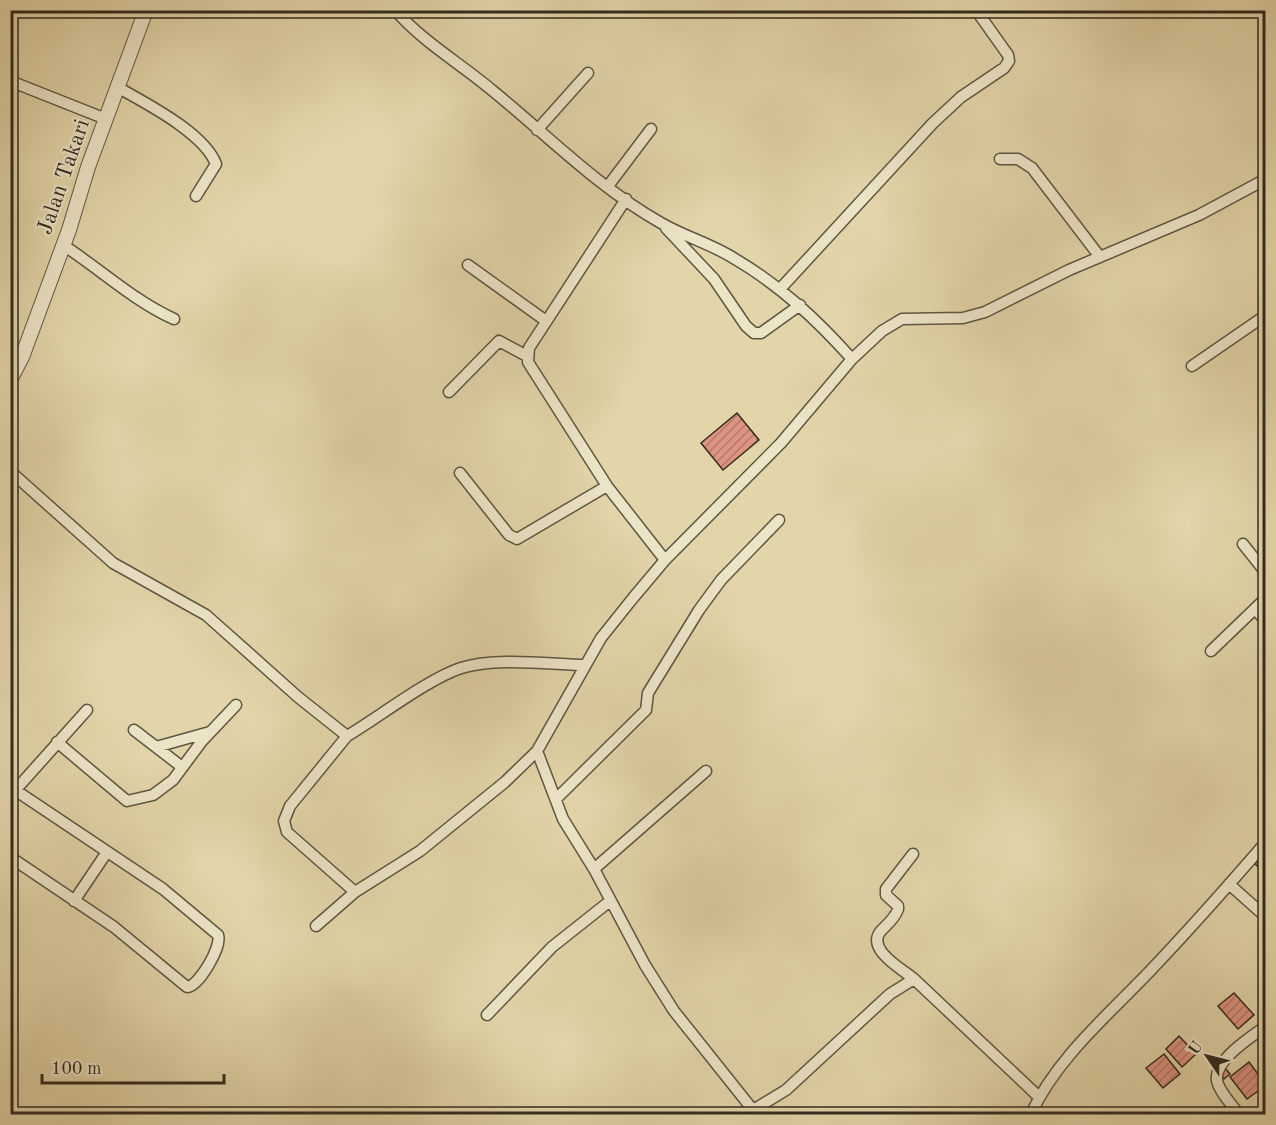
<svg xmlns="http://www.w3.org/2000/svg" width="1276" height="1125" viewBox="0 0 1276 1125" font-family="'Old Standard TT',serif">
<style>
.building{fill:url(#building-hatch);stroke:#332b20;stroke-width:1.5}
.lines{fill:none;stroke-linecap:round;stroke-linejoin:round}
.minor-casing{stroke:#5f5642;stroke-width:13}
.tertiary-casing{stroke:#5f5642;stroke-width:16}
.minor{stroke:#ece4c7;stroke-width:10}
.tertiary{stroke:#ece4c7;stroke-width:14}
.labels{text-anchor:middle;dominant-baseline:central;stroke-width:4.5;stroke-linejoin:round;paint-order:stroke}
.street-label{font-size:22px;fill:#332b20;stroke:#ece4c7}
</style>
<defs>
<pattern id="building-hatch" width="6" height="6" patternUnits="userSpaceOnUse" patternTransform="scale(1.5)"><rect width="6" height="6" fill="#de9482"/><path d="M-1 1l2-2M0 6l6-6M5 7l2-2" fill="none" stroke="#b5796a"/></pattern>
</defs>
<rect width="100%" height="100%" fill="#e2d5a9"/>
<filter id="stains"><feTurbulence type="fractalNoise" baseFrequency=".00333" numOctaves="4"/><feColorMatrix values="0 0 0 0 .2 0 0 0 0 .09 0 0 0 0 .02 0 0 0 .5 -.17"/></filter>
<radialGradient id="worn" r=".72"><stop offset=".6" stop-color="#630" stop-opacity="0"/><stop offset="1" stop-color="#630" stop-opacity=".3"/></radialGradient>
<!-- building -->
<path class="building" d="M737,413L759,440L723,470L701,443Z
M1264,854L1266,855V874L1255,864Z
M1234,993L1254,1015L1238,1029L1218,1006Z
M1179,1036L1196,1054L1182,1067L1166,1049Z
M1164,1054L1180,1074L1163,1088L1146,1068Z
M1249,1062L1266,1085L1247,1099L1230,1077Z
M1224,1067L1230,1074L1224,1079L1219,1072Z"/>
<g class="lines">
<defs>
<path id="minor" d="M395,10C424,43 460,63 493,91C548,136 599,188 661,223C685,237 712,244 735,259C781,286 817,320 852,359
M10,81L106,119
M119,88C147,104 204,133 216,164L196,196
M537,130L588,73
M1000,159H1018L1032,168L1100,257
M608,186L651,129
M626,199L529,348L528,362L607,486L665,560
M666,228L714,279L746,326L754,333H761L800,305
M63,245C100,269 134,301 174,319
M468,265L546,321
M781,288L933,123L961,97L1004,68L1009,61L1008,55L976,10
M1192,366L1266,315
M449,392L499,341L527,356
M10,471L113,563L206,615L298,697L347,736C379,717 428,679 461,668C495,657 548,664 585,665
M460,473L509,535L517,539L607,486
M1243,544L1266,573
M1255,609L1266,621
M1211,651L1266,598
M134,730L182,767
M347,736L290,806L284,821L287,832L355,892
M57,742L127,801L153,795L173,780L202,741L236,705
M156,747L210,732
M537,751L563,819L594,869L645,965L674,1011L753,1110L786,1090L890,994L914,979L1039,1097
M11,795L87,710
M556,799L646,710L648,693L699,610L721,580L779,520
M913,854L886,889V895L898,906V909C895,919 886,925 880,932C867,950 902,969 914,979
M10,857L114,927L187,987C199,986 222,947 218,935L163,889L15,790
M594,869L706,771
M1229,884L1266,917
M74,901L107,852
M316,926L355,892L420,851L505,782L537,751L601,638L633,598L665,560L781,443L852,359L882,331L902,319L963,318L985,312L1069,270L1199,215L1266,179
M487,1015L552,947L610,901
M1031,1114C1056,1059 1108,1015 1150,971C1190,929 1228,886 1266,842
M1239,1114C1232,1105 1222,1095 1218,1084C1209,1063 1251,1037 1266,1026"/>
<path id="tertiary" d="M10,380L22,357L69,230L88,167L146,10"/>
</defs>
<!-- minor casing -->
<use href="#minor" class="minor-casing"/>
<!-- tertiary casing -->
<use href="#tertiary" class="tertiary-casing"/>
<!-- minor -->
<use href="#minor" class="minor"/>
<!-- tertiary -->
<use href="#tertiary" class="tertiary"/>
</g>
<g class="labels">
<!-- street labels -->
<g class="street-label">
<text transform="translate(64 177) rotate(-71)">Jalan Takari</text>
</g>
</g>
<!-- margin -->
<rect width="1276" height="1125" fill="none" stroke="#e2d5a9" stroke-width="36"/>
<rect x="12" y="12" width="1252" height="1101" fill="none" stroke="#332b20" stroke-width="3"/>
<rect x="18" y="18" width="1240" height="1089" fill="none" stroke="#332b20" stroke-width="1.5"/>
<!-- north arrow -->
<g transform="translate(1207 1056) rotate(305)" stroke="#ece4c7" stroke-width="4.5" paint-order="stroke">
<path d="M0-4.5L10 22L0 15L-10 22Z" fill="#332b20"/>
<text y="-9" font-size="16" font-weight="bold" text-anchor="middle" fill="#332b20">U</text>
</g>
<!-- scale -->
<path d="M42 1074v9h182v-9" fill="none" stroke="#332b20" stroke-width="3"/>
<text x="51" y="1074" font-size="18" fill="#332b20" stroke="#ece4c7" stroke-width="4.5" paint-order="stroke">100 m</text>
<rect width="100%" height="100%" filter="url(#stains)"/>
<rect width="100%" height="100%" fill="url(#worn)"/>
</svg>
